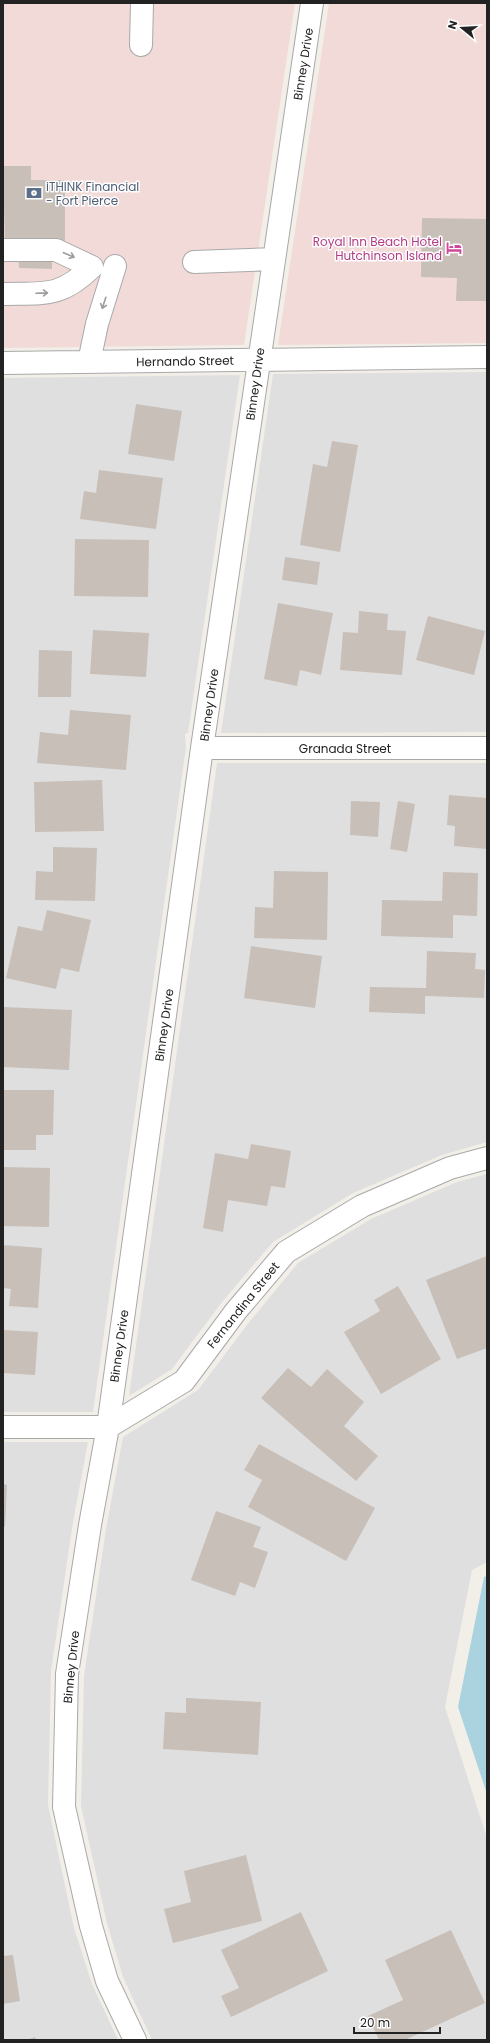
<svg xmlns="http://www.w3.org/2000/svg" width="490" height="2043" viewBox="0 0 490 2043" font-family="Poppins,sans-serif">
<style>
.residential{fill:#e0dfdf}
.commercial{fill:#f2dad9}
.water{fill:#aad3df}
.building{fill:#c7bfb8}
.lines{fill:none;stroke-linecap:round;stroke-linejoin:round}
.minor-casing{stroke:#a9a9a9;stroke-width:24}
.minor{stroke:#fff;stroke-width:22}
.oneway{stroke:#9c9c9c}
.labels{text-anchor:middle;dominant-baseline:central;stroke-width:3;stroke-linejoin:round;paint-order:stroke}
.street-label{font-size:12px;fill:#222;stroke:#fff}
.service-label{font-size:12px;fill:#4e5e75;stroke:#fff;text-anchor:start}
.hotel-label{font-size:12px;fill:#b23c85;stroke:#fff;text-anchor:end}
</style>
<rect width="100%" height="100%" fill="#f2efe9"/>
<!-- residential -->
<path class="residential" d="M487,372V732L221,733L273,374Z
M240,375L188,733L185,734L186,747L93,1412H3V378Z
M217,763H487V1142L442,1155L353,1193L273,1242L222,1302L172,1369L129,1396Z
M487,1174V1562L472,1570L445,1707L487,1838V2040H152L123,1977L107,1923L81,1806L84,1676L106,1529L123,1437L198,1390L250,1321L298,1263L371,1219L457,1182Z
M3,1442H88L73,1522L51,1671L48,1805L74,1928L92,1984L118,2040H3Z"/>
<!-- commercial -->
<path class="commercial" d="M3,3H295L244,345L3,348Z
M329,3H487V343L278,345Z"/>
<!-- water -->
<path class="water" d="M487,1576V1794L458,1707L484,1577Z"/>
<!-- building -->
<path class="building" d="M3,166H31V180H65V246L52,245V269L19,268L18,246H5Z
M422,218L487,219V301H456L457,278L421,277Z
M136,404L182,411L174,461L128,454Z
M332,441L358,445L340,552L300,545L313,464L327,467Z
M99,470L163,478L156,529L80,519L84,491L96,493Z
M75,539L149,540L148,597L74,596Z
M285,557L320,562L317,585L282,580Z
M278,603L333,613L321,675L300,670L297,686L264,679Z
M359,611L388,614L387,630L406,631L402,675L340,670L343,632L358,633Z
M428,616L485,631L474,675L416,660Z
M93,630L149,633L146,677L90,674Z
M39,650L72,651L71,697H38Z
M70,710L131,715L126,770L37,763L40,732L68,735Z
M102,780L104,831L35,832L34,782Z
M449,795L487,798V849L454,846L455,826L447,825Z
M351,801L380,802L378,837L350,835Z
M398,801L415,804L407,852L390,849Z
M53,847L97,848L95,901L35,900L36,871L53,872Z
M274,871L328,872L327,940L254,938L255,907L273,908Z
M443,872L478,873L477,916L453,915V938L381,936L382,900L442,901Z
M47,910L91,920L79,972L61,968L56,989L6,978L18,926L42,931Z
M251,946L322,956L315,1008L244,998Z
M427,951L476,953L475,969L485,970L484,998L425,996V1014L369,1012L370,987L426,988Z
M3,1007L72,1010L69,1070L3,1067Z
M3,1090H54L53,1135H36V1150H3Z
M251,1144L291,1151L285,1188L271,1186L267,1206L228,1200L223,1232L203,1228L215,1153L248,1159Z
M3,1167L50,1168L49,1227L3,1226Z
M3,1245L42,1248L38,1308L9,1306L11,1289L3,1288Z
M487,1256V1348L457,1359L426,1280Z
M398,1286L441,1359L381,1394L344,1332L380,1311L374,1300Z
M3,1330L38,1332L35,1375L3,1373Z
M288,1368L311,1387L327,1369L364,1402L344,1426L378,1456L356,1481L261,1398Z
M259,1444L375,1508L346,1561L248,1507L262,1480L244,1470Z
M3,1484L7,1485L5,1527L3,1526Z
M216,1511L261,1527L253,1547L268,1552L255,1588L240,1582L235,1596L191,1580Z
M186,1698L261,1702L258,1755L163,1749L165,1712L186,1713Z
M246,1855L262,1921L173,1943L164,1909L191,1902L184,1871Z
M301,1912L328,1971L231,2017L221,1996L239,1988L221,1950Z
M451,1930L485,2003L405,2040H379L368,2016L403,2000L385,1960Z
M13,1955L20,2001L3,2004V1956Z
M35,2037L36,2040H26Z"/>
<g class="lines">
<defs>
<path id="minor" d="M141,45L142,3
M3,250H56L92,267C60,298 45,293 3,294
M194,262L274,259
M89,362L97,324L115,266
M3,363L487,357
M202,748H487
M3,1427H108L184,1381L236,1311L286,1252L362,1206L450,1168L487,1158
M135,2040L107,1981L91,1926L64,1807L67,1674L90,1525L108,1427L202,748L312,3"/>
</defs>
<!-- minor casing -->
<use href="#minor" class="minor-casing"/>
<!-- minor -->
<use href="#minor" class="minor"/>
</g>
<!-- one-way arrows -->
<defs><path id="oneway-shaft" d="M-6 0H5M1.5-3L5.5 0L1.5 3" fill="none" stroke-width="1.6" stroke-linecap="round" stroke-linejoin="round"/></defs>
<g class="oneway">
<use href="#oneway-shaft" transform="translate(69 255) rotate(23)"/>
<use href="#oneway-shaft" transform="translate(42 293) rotate(-2)"/>
<use href="#oneway-shaft" transform="translate(104 303) rotate(108)"/>
</g>
<!-- icons -->
<defs>
<symbol id="bank-bare" viewBox="-9 -9 18 18"><path d="M-6-4H6V4H-6ZM0-2.3a2.3 2.3 0 1 0 0 4.6a2.3 2.3 0 1 0 0-4.6Z" fill="#5c6f8a" stroke="#fff" stroke-width="2.5" paint-order="stroke"/></symbol>
<symbol id="hotel-bare" viewBox="-9 -9 18 18"><path d="M-6-4.5h1.5V1H6V5H4.5V3h-9V5H-6ZM-4 0a1.8 1.8 0 1 1 3.6 0ZM.5 0V-2.5h3Q6-2.5 6 0Z" fill="#d1479c" stroke="#fff" stroke-width="2.5" paint-order="stroke"/></symbol>
</defs>
<g fill-rule="evenodd">
<use href="#bank-bare" x="23" y="182" width="22" height="22"/>
<use href="#hotel-bare" x="443" y="237" width="22" height="22"/>
</g>
<g class="labels">
<!-- street labels -->
<g class="street-label">
<text transform="translate(303 64) rotate(-81)">Binney Drive</text>
<text transform="translate(185 361) rotate(-1)">Hernando Street</text>
<text transform="translate(255 384) rotate(-82)">Binney Drive</text>
<text transform="translate(209 705) rotate(-82)">Binney Drive</text>
<text x="345" y="748">Granada Street</text>
<text transform="translate(164 1025) rotate(-82)">Binney Drive</text>
<text transform="translate(243 1305) rotate(-51)">Fernandina Street</text>
<text transform="translate(119 1346) rotate(-82)">Binney Drive</text>
<text transform="translate(71 1667) rotate(-84)">Binney Drive</text>
</g>
<!-- service labels -->
<g class="service-label">
<text x="46" y="186">iTHINK Financial<tspan x="46" dy="14">- Fort Pierce</tspan></text>
</g>
<!-- hotel labels -->
<g class="hotel-label">
<text x="442" y="241">Royal Inn Beach Hotel<tspan x="442" dy="14">Hutchinson Island</tspan></text>
</g>
</g>
<!-- border -->
<rect width="490" height="2043" fill="none" stroke="#222222" stroke-width="8"/>
<!-- north arrow -->
<g transform="translate(462 28) rotate(288)" stroke="#ffffff" stroke-width="3" paint-order="stroke">
<path d="M0-3L7 15L0 10L-7 15Z" fill="#222222"/>
<text y="-6" font-size="11" font-weight="bold" text-anchor="middle" fill="#222222">N</text>
</g>
<!-- scale -->
<path d="M354 2027v6h86v-6" fill="none" stroke="#222222" stroke-width="2"/>
<text x="360" y="2027" font-size="12" fill="#222222" stroke="#ffffff" stroke-width="3" paint-order="stroke">20 m</text>
</svg>
